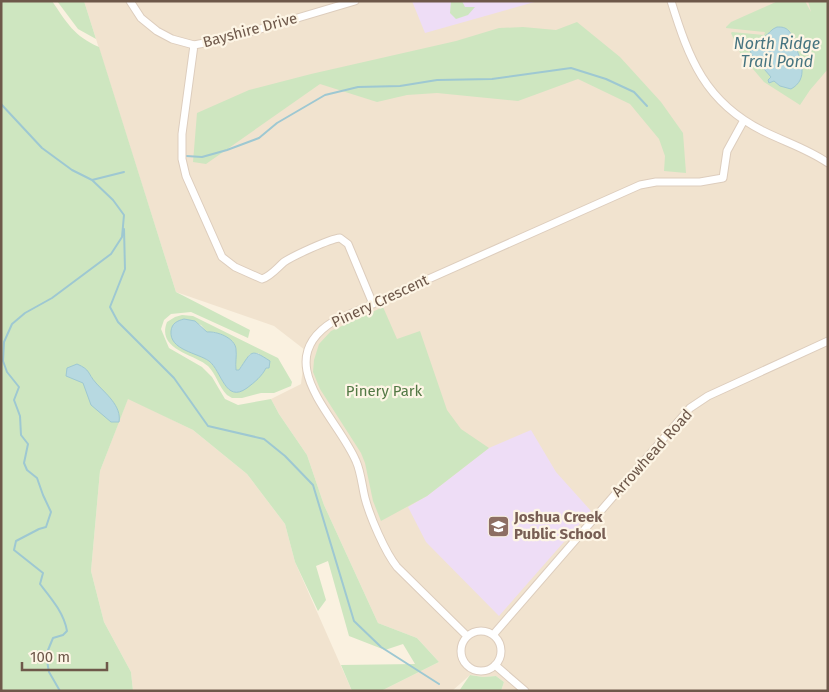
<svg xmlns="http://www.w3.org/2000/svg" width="829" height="692" viewBox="0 0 829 692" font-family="'Fira Sans',sans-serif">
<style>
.residential{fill:#f1e3cf}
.education{fill:#eeddf6}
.green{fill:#cee6c0;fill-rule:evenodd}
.water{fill:#b7d9e1;stroke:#9ec8d2}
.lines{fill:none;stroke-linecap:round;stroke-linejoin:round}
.stream{stroke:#9ec8d2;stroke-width:2}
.minor-casing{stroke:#ddcdbd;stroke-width:9}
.minor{stroke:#fff;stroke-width:7}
.labels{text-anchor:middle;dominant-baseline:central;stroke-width:4.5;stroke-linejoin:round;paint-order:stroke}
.street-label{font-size:15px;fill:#6e584a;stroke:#fdf5e5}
.park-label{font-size:15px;fill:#537945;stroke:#fdf5e5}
.education-label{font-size:15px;font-weight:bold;fill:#785e54;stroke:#fdf5e5;text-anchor:start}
.water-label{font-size:16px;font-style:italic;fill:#467480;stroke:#fdf5e5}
</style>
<rect width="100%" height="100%" fill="#faf1e0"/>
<!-- residential -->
<path class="residential" d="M84,1H828V691H501L504,682L496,676L483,677L470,675L452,691H381L439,662L417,638L378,623L324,505L307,455L279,414L271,399L301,384L305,350L274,326L176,292Z
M128,398L193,430L247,474L285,524L295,562L352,691H133L131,672L104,622L91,571L100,471Z"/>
<!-- education -->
<path class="education" d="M412,1H538L425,33Z
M531,430L556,472L591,511L499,616L426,542L408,507L427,496L489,448Z"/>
<!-- green -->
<path class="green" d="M1,1H52C67,23 74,36 99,47L176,292L250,330L248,338L191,312L171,314L164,320L161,329L169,348L202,367L212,377L225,399L238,405L271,399L279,414L307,455L324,505L378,623L417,638L439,662L381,691H352L341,665L415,664L403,644L385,650L349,636L328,561L316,566L326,600L318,611L295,562L285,524L247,474L193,430L128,399L100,471L91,571L104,622L131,672L133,691H1Z
M57,1H84L96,39L78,29Z
M451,1H462L465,7H475L468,15L456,19L450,13Z
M778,1H805L811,12L808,1H828V69L810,90L800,105L764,82L741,55L731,33L732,32L764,35L765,32L726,28V27L731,22ZM777,27H782L790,31L803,65L800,80L793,88L780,86L774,81L750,51L753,42L764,38Z
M577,22L620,57L661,102L683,133L686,173L664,171L665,156L659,139L630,104L578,79L518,101L437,93L407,95L377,102L320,84L206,164L193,162L197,113L249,90L311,74L456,41L499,28L523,27L556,30Z
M383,307L397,339L420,331L447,410L461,429L489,448L427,496L381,521L373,501L365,463L361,453L320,389L313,372L314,360L319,344L331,331Z
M182,315L193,316L278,358L292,382L291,386L274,393H261L242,398H232L227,395C219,387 216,374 208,366C195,354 156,350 167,322L175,317ZM184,319L201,325L207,332C217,331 234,338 236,349C237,356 235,363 236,370H239L250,354L258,353L268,361L233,392C222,386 220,372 211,363C200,352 185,353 174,340L176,322Z
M470,675L483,677L496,676L504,682L501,691H459Z"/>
<!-- water -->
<path class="water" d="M777,27C782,27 785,27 789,31C792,34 793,41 795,45C801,60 809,79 791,89L780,86L774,81L769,83L768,80L771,77L751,54C748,42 756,43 764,37C769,34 771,29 777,27Z
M184,319L195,321L207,332C217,331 235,338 236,349C237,356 235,363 236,370H239C252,351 250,348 270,361L269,368H266C262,376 255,382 247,388C225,404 222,371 209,361C198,353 169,350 171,331C172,323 177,321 184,319Z
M77,364C91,370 87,373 96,383C105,393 122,406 119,422H111L91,405L83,383L66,376L67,368Z"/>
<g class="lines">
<!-- stream -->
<path class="stream" d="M1,104L42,148L72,170L92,180L113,200L124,215L122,237L111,254L52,298L25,313L12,324L4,342L3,361L7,372L19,387L14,400L20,416L21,435L28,444L24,463L27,470L37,478L43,495L51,512L46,527L39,529L16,541L14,550L43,573L40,584C51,598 64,613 67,631L63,635L53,638L46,655L49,672L60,691
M186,156L202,157L227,150L259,138L277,123L325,95L358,87L400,86L437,80L492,79L571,68L606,79L634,92L647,106
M92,180L124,172
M124,229L125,269L110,307L118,322L174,378L208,426L264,439L285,456L313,485L354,621L381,647L439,684"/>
<defs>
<path id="minor" d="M130,1L141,18L157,31L172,39L194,45L230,38L355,1
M671,1C689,59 705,102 763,131C785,142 808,149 828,163
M194,45L182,134V159L186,176L222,257L235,267L262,279C271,276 277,268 284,262C293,256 329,239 340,238L348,244L373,304
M461 651a20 20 0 1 1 40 0a20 20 0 1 1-40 0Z
M493,635L690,408L708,396L828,341
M467,636L397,567C385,552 370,517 365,498C362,486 361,472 356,461C337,416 268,361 334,321L640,185L656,182H700L723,178L727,151L744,120
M495,665L525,691"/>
</defs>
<!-- minor casing -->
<use href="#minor" class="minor-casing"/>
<!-- minor -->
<use href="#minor" class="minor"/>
</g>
<!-- icons -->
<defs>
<symbol id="school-square" viewBox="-11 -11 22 22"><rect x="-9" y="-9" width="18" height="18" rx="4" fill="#8d6e63" stroke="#fdf5e5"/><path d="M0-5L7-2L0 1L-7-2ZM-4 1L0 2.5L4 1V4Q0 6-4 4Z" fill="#fff"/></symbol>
</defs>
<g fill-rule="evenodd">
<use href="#school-square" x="486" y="514" width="25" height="25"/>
</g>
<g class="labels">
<!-- street labels -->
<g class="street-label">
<text transform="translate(250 30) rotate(-15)">Bayshire Drive</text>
<text transform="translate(380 301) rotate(-25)">Pinery Crescent</text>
<text transform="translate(652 453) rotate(-48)">Arrowhead Road</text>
</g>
<!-- park labels -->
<g class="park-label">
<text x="384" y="391">Pinery Park</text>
</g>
<!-- education labels -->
<g class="education-label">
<text x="514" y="517">Joshua Creek<tspan x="514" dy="17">Public School</tspan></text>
</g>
<!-- water labels -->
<g class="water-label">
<text x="777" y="43">North Ridge<tspan x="777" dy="18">Trail Pond</tspan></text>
</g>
</g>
<!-- border -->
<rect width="829" height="692" fill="none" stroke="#6e584a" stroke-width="5"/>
<!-- scale -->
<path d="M22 662v8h85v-8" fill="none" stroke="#6e584a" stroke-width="2.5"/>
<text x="30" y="662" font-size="15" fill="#6e584a" stroke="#fdf5e5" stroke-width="4" paint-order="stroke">100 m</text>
</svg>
